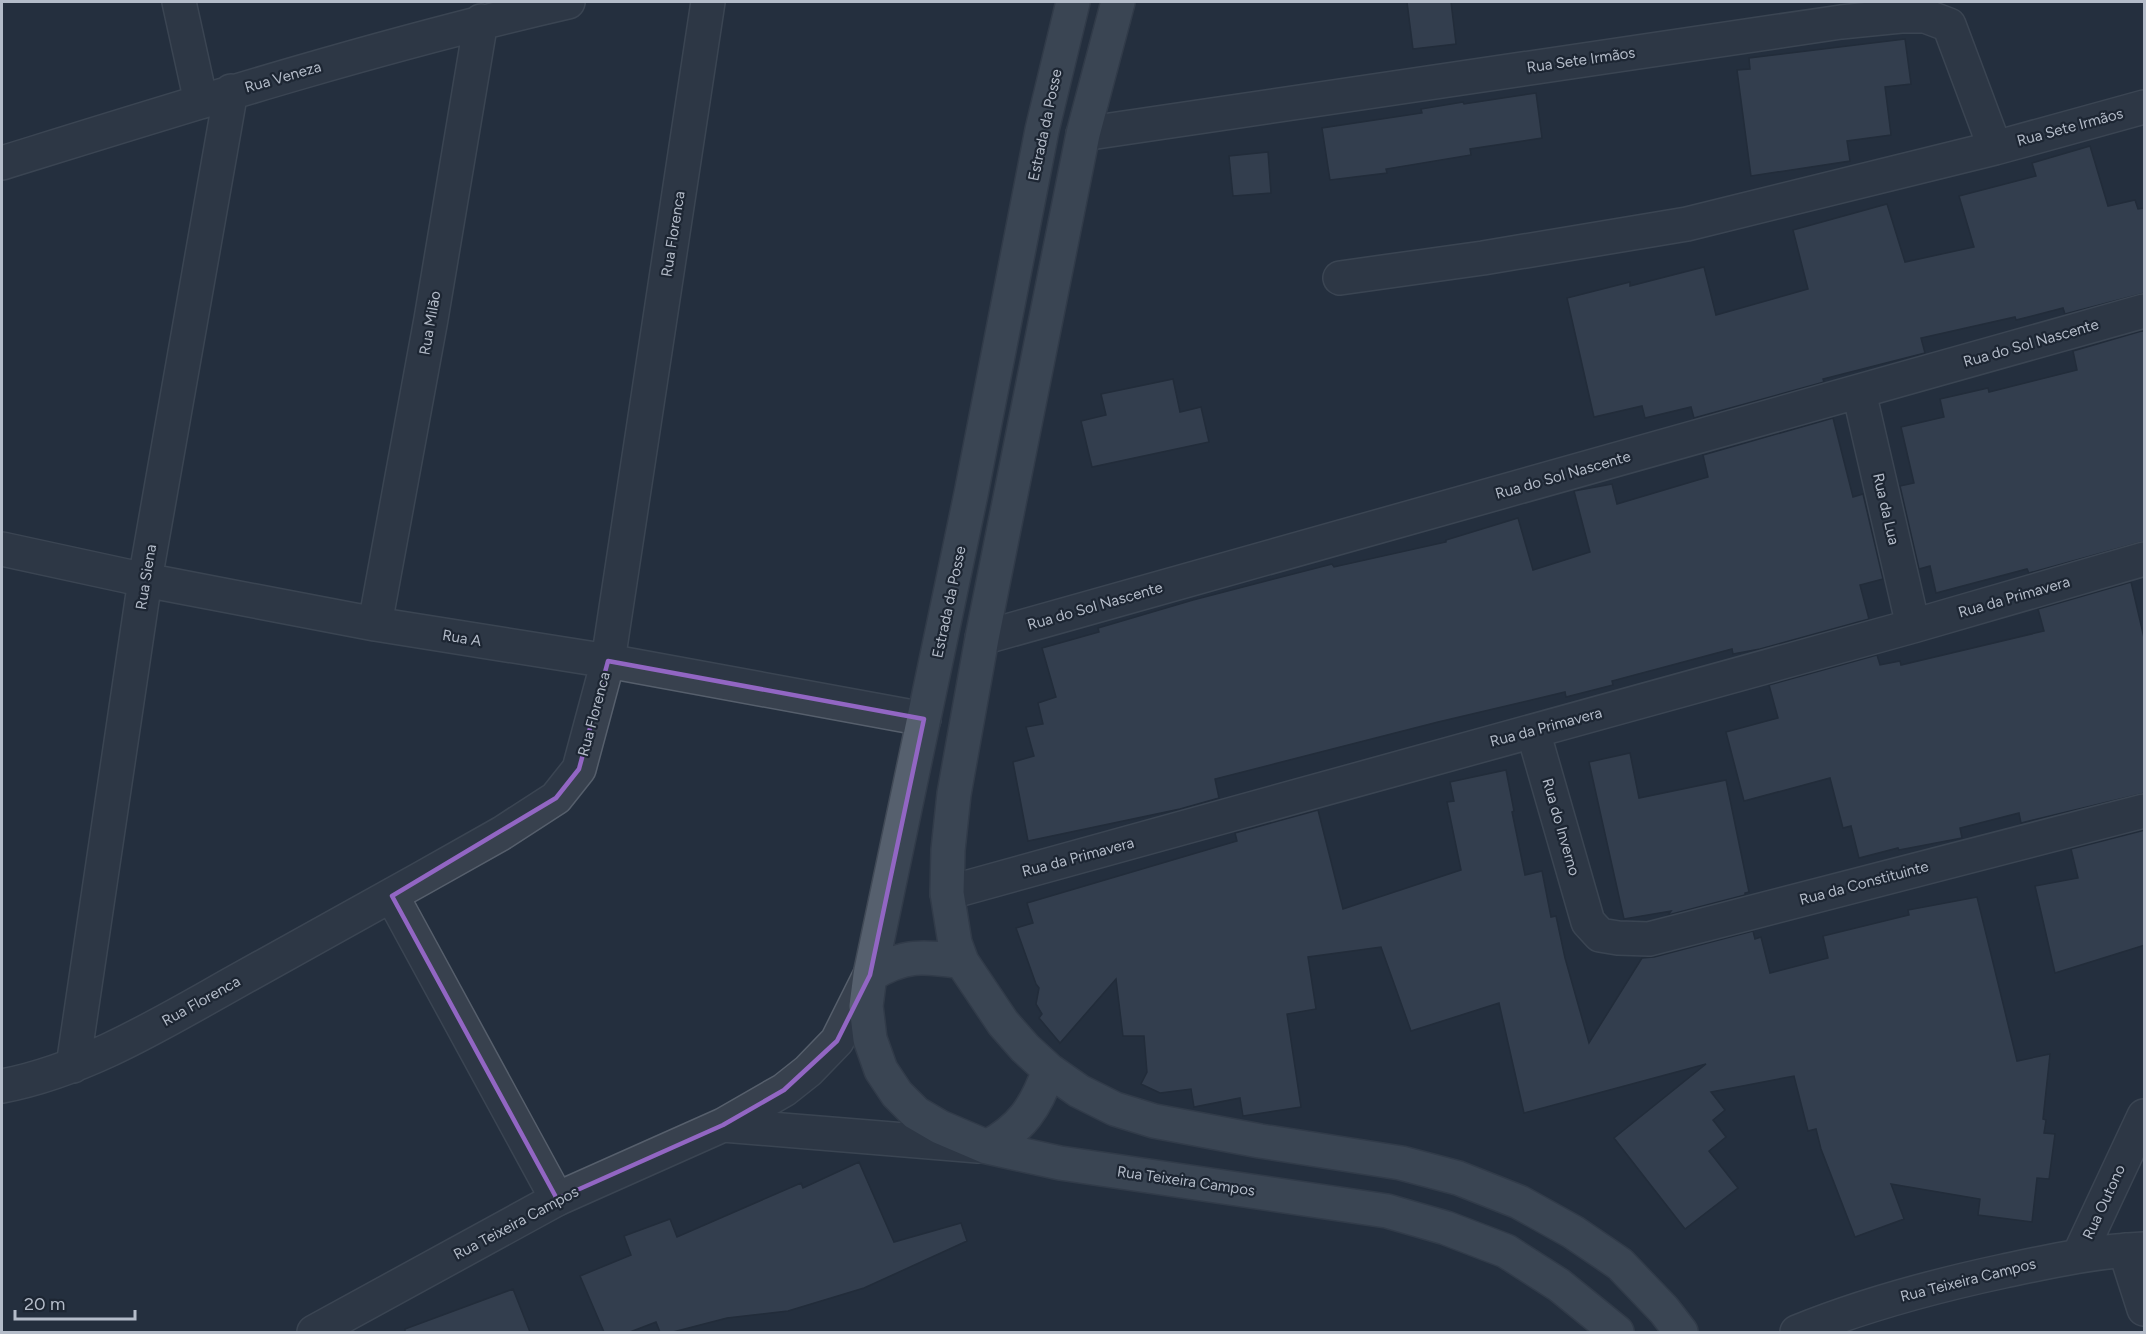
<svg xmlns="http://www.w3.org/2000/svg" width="2146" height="1334" viewBox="0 0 2146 1334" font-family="Figtree,sans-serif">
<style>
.building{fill:#455162;stroke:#1f2835;stroke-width:1.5}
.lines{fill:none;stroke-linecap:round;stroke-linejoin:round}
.minor-casing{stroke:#565f6c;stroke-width:36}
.tertiary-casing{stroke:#565f6c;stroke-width:36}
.primary-casing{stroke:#414a57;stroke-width:36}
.minor{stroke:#38414e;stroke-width:33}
.tertiary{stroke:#38414e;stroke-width:33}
.primary{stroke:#56606e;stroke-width:33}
.marked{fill:none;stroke:#9266c3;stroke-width:4.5;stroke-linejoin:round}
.labels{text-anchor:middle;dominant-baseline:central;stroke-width:4.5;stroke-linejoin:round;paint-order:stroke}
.street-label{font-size:15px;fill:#b4bcc9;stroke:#1d2633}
</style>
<rect width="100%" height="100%" fill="#242f3e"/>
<!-- building -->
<path class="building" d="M1407,2H1451L1456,44L1413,49Z
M1905,39L1911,84L1885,87L1891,135L1847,141L1850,161L1751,176L1737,70L1750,69L1749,58Z
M1536,93L1542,138L1470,149L1471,155L1386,169L1387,173L1330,180L1322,128L1422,113L1421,109L1463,102L1464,104Z
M2090,146L2108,206L2135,200L2138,209L2145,208V293L2065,314L2063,308L2016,320L2015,317L1921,338L1925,353L1823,379L1824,382L1694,418L1691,407L1645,418L1642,406L1594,417L1567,298L1630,282V286L1704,267L1716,315L1808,289L1793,230L1887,204L1905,262L1974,247L1959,196L2036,176L2032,163Z
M1268,152L1271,193L1233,196L1229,156Z
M2145,330V541L2029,573L2027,569L1936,593L1930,566L1919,569L1900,486L1914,483L1901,427L1944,417L1940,399L1988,388L1989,392L2077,370L2073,351Z
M1173,379L1180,412L1201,407L1209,442L1092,467L1081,421L1106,415L1101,394Z
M1833,418L1853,497L1863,494L1883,579L1860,585L1869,619L1760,649L1733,654L1732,649L1612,681L1613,685L1566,697L1565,692L1438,722L1215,779L1219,798L1180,809L1028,841L1013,762L1034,756L1026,727L1043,724L1038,703L1056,697L1042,648L1099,632L1098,628L1193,600L1332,564L1334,567L1446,542V540L1518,518L1533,570L1590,552L1574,491L1612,484L1617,504L1708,477L1703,455Z
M2131,582L2145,642V793L2021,823L2019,813L1960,828L1962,838L1899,850L1898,848L1859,858L1851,826L1843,828L1830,778L1744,801L1726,732L1778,718L1769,685L1877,655L1880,665L1900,661L1901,665L2044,631L2038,609Z
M1630,753L1639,798L1726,780L1749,892L1745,893V895L1668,915L1671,911L1624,919L1589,762Z
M1506,770L1514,811L1512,812L1525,875L1542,871L1551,917L1556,916L1565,958L1589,1043L1642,958L1654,957L1753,931L1755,939L1761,937L1770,973L1828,958L1823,936L1909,915L1908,910L1977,897L2017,1061L2050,1054L2043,1119L2046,1120L2044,1133L2055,1134L2049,1179L2037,1178L2032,1222L1978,1215L1980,1199L1891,1184L1904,1219L1855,1237L1821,1149L1816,1129L1808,1131L1794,1076L1711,1092L1725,1110L1713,1120L1726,1137L1709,1151L1738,1188L1685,1229L1614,1138L1706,1064L1524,1113L1499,1003L1411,1031L1381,947L1308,957L1316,1009L1287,1014L1301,1107L1243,1116L1240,1098L1194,1107L1191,1089L1160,1093L1141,1084L1147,1072L1144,1036H1123L1116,979L1060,1043L1039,1018L1042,1014L1036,1004L1039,988L1036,984L1016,928L1033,923L1027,903L1237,841L1235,833L1318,810L1343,909L1461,870L1447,802L1454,801L1450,782Z
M2145,830V945L2055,973L2035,886L2078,878L2071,849Z
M859,1162L894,1242L961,1223L967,1241L864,1288L788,1311L727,1318L673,1332H660L656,1322L630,1332H604L580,1276L631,1255L624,1236L670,1219L677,1237L801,1183L803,1188Z
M513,1289L530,1332H405V1329Z"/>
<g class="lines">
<defs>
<path id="minor" d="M179,2L201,102
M1083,134L1841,22L1901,16H1925L1949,25L1995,148
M2,163C189,105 376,46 568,2
M1340,278L1483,258L1687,224L1995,148L2144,107
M1859,392L1913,626
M2,549L145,580L375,624L608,661L924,719
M375,624L431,319L481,21
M982,638L2144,311
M1533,731L1588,922L1600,935L1618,938L1649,939L2144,811
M947,893L1913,626L2144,559
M392,896L557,1199
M73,1066L145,580L231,91
M2,1086C86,1070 162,1023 237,981C325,932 414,883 502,833L556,798L579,769L608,661L708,2
M2125,1250L2144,1309
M2079,1255L2144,1116
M1797,1332C1863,1305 1934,1286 2004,1271C2051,1261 2096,1251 2144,1249"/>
<path id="tertiary" d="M723,1125L978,1146
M314,1332L557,1199L723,1125L784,1090L808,1071L837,1041L870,975"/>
<path id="primary" d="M1073,2L1042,130L971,494L870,975L866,1006L870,1039L881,1070L897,1094L916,1113L940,1127L987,1147L1060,1163L1387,1211L1446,1228L1506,1251L1559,1285L1617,1332
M1118,2L1083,134L982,638L954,794L948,850L947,893L955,943L962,962L1003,1023L1025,1048L1049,1070L1079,1091L1115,1109L1154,1121L1260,1141L1401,1163L1458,1178L1519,1202L1573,1232L1620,1264L1664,1310L1681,1332
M870,975C905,954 923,956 962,962
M987,1147C1022,1128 1036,1107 1049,1070"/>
</defs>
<!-- minor casing -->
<use href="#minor" class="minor-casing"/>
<!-- tertiary casing -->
<use href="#tertiary" class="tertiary-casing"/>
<!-- primary casing -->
<use href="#primary" class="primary-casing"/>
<!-- minor -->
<use href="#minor" class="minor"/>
<!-- tertiary -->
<use href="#tertiary" class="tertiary"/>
<!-- primary -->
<use href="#primary" class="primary"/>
</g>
<!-- marked area -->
<path d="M0 0H2146V1334H0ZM608,661L924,719L870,975L837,1041L784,1090L723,1125L557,1199L392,896L556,798L579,769Z" fill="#242f3e" fill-opacity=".55" fill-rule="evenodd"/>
<path class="marked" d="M608,661L924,719L870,975L837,1041L784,1090L723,1125L557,1199L392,896L556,798L579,769Z"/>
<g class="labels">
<!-- street labels -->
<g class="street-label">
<text transform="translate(1581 60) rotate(-8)">Rua Sete Irmãos</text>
<text transform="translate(283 77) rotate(-16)">Rua Veneza</text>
<text transform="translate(1045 125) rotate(-78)">Estrada da Posse</text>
<text transform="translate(2070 127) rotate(-15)">Rua Sete Irmãos</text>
<text transform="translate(673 234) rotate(-81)">Rua Florenca</text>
<text transform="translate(430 323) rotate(-80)">Rua Milão</text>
<text transform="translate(2031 343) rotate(-16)">Rua do Sol Nascente</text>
<text transform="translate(1563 475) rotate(-16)">Rua do Sol Nascente</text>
<text transform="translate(1886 509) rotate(77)">Rua da Lua</text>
<text transform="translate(146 577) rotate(-81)">Rua Siena</text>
<text transform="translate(2014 597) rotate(-16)">Rua da Primavera</text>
<text transform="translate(949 602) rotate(-78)">Estrada da Posse</text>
<text transform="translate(1095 606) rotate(-16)">Rua do Sol Nascente</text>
<text transform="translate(462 638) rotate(9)">Rua A</text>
<text transform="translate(594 714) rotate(-75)">Rua Florenca</text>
<text transform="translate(1546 727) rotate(-15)">Rua da Primavera</text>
<text transform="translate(1561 827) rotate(74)">Rua do Inverno</text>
<text transform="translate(1078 857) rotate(-15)">Rua da Primavera</text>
<text transform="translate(1864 883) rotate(-15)">Rua da Constituinte</text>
<text transform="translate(201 1001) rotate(-29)">Rua Florenca</text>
<text transform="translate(1186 1181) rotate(8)">Rua Teixeira Campos</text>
<text transform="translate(2104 1202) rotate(-65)">Rua Outono</text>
<text transform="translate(516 1223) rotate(-28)">Rua Teixeira Campos</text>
<text transform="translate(1968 1280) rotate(-14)">Rua Teixeira Campos</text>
</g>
</g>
<!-- border -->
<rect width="2146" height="1334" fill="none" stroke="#b4bcc9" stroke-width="6"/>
<!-- scale -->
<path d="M15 1310v9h120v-9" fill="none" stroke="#b4bcc9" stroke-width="3"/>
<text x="24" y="1310" font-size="18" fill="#b4bcc9" stroke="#1d2633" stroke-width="4.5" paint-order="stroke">20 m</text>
</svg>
